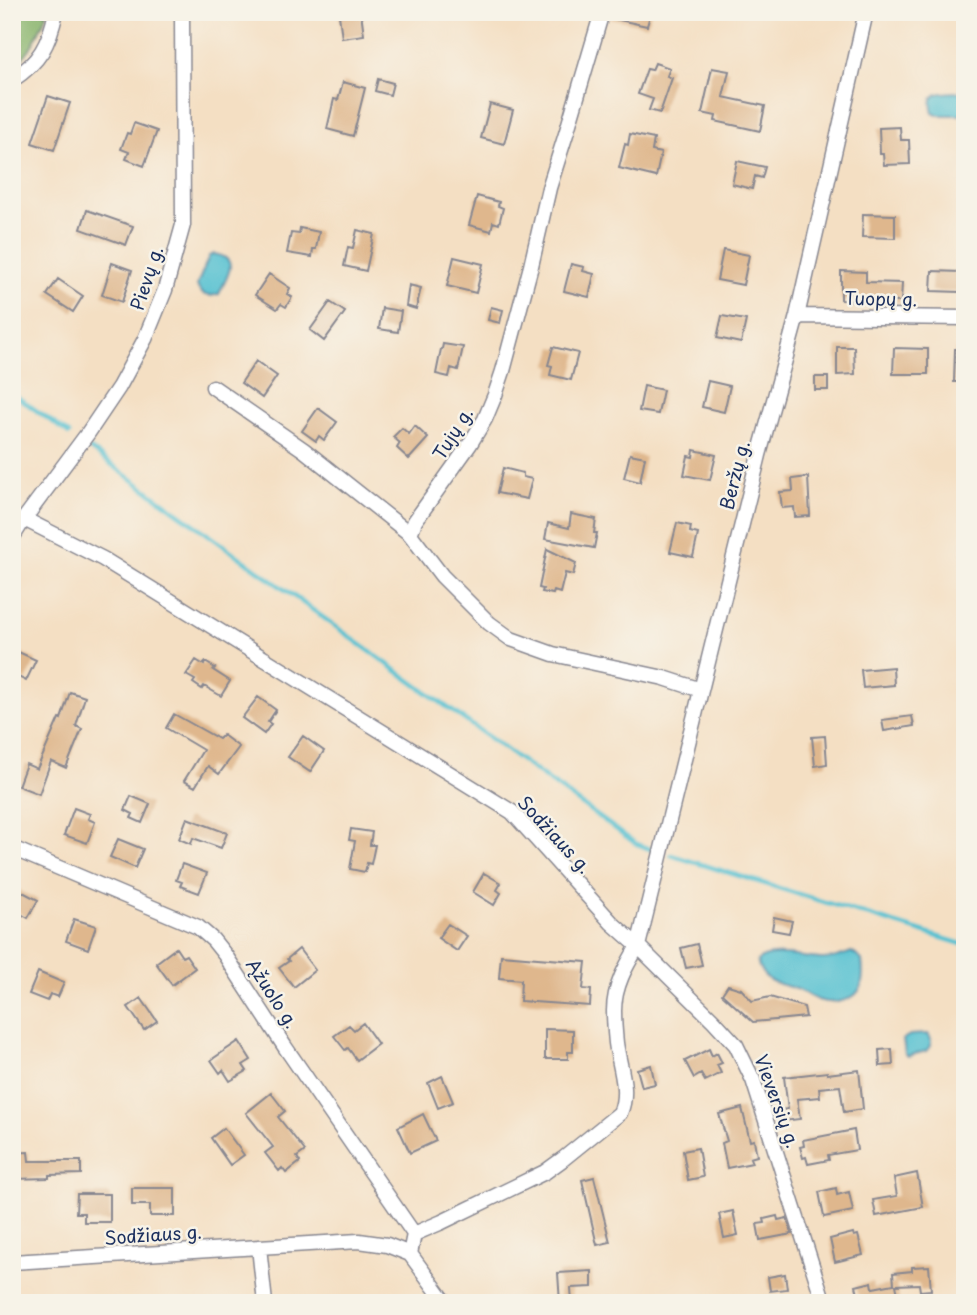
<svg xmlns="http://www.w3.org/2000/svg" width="977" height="1315" viewBox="0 0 977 1315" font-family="'Playpen Sans',sans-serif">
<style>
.forest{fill:#86b269;stroke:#507064;stroke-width:2}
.water{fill:#56c1d1;stroke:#387898;stroke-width:2}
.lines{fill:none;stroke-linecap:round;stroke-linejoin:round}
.stream{stroke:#56c1d1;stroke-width:4.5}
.building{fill:#dfb78d}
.minor-casing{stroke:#888790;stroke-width:17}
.minor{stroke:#fff;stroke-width:14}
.labels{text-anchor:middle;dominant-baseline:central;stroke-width:5;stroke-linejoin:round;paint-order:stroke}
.street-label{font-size:18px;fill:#1b2f5e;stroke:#f7f3e8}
</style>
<rect width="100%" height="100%" fill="#f7f3e8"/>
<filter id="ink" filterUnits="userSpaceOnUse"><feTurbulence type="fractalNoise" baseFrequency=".0143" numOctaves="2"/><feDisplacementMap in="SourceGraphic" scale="14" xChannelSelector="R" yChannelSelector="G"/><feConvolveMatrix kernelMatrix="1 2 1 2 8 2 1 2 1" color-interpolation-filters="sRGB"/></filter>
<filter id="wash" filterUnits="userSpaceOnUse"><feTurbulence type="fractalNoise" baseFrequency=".00686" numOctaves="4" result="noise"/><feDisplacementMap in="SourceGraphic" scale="28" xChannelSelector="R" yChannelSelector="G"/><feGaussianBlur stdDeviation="1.57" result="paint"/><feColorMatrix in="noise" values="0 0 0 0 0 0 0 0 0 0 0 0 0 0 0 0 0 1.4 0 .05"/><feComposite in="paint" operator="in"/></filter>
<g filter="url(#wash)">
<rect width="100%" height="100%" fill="#f4dfc3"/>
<!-- forest -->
<path class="forest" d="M12,12H48C39,31 31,55 12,67Z"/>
<!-- water -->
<path class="water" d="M965,92V115H939L933,112C925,88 948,93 965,92Z
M214,254C242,259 226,277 219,294C210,297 200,297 197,285L209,256Z
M852,952L862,960C864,978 864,995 845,1000C836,1003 827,1003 818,1000C811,998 805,993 799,990C779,982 764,986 757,961C771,948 804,959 824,959C833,959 843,955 852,952Z
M928,1034C933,1040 931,1046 926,1051L908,1056L905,1054L903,1039L910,1035Z"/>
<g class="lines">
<!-- stream -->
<path class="stream" d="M12,393L69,434
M90,449L635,843L652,850
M671,855L965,945"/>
</g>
<g id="blocks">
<!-- building -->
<path class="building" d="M361,12L364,35L342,38L339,15Z
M611,12H651L647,26L610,18Z
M655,63L670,68L667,76L672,78L660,113L649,110L653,99L638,94L647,69L652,70Z
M712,68L729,71L723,97L765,106L760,131L715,121L716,116L702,113Z
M378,79L393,83L390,95L375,91Z
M343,82L365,88L353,136L327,129L334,99L338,100Z
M48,96L70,103L54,150L32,143Z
M490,104L513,110L504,144L481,138Z
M134,123L157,131L144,166L126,159L129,152L121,149L127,133L130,134Z
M900,127L901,140H909L910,164L884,165L883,154H880L879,128Z
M630,134L654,139L652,151L661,153L656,177L619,168L625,144L628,145Z
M737,161L765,167L762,178L755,176L752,189L732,184Z
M477,196L499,202L498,206L503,208L499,224L493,222L491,231L469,225Z
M87,210L133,226L126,245L81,229Z
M863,214L895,215V238L862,237Z
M300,228L319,232L316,249H313L312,257L287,253L291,233L299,234Z
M357,230L374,234L366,271L344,266L348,247L353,248Z
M723,250L749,255L743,285L717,280Z
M454,257L483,264L476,293L447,286Z
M112,263L132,270L122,302L102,295Z
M571,264L584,267L583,271L594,274L589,297L564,291Z
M841,271L866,272V282L902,283L901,302L841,300Z
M932,271L961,272L960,292L931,291Z
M269,274L290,288L287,294L292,297L286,307L281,304L277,309L255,295Z
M58,279L83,296L73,312L47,295Z
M409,285L421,288L416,309L406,306Z
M330,302L345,312L324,341L310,330Z
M491,307L503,310L500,323L488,320Z
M382,308L401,311L398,332L379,329Z
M722,316L746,320L741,343L717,338Z
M443,344L463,347L458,370L451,368L449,377L436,374L441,349H442Z
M553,347L578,353L571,380L550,375L552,366L548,365Z
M837,347H854L855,374L837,375Z
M894,348L928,349V374H893Z
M955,349H965V382H954Z
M256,361L277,376L262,398L241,383Z
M815,377H828V390H815Z
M708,381L730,386L724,412L702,407Z
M644,386L663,390L658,414L639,411Z
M318,408L337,422L324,440L319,436L316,441L302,431Z
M415,426L428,438L409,459L397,448L400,443L393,437L402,428L409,434Z
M694,450L716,455L710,480L684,475L688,456L693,457Z
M630,454L645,457L640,482L624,478Z
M503,468L523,473V477L532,479L527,499L497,493Z
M808,477L810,516L795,517L794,507L782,508L780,492L793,491L792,479Z
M571,514L596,519L594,533H597L594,548L545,539L548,523L569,528Z
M677,523L691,526L690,532L698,534L693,557L670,552Z
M547,549L576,563L573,575L565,573L560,593L554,591L553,594L542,592L543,589L539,588Z
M12,649L36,660L26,681L12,674Z
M196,660L204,665L205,662L215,668L213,670L230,681L221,696L204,686L202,689L193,683L195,680L186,675Z
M893,667L894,685L863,688L861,670Z
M70,692L85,697L76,726L82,729L66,768L51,761L39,794L18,786L26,764L37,769L59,718L61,719Z
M258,697L276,710L268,722L271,724L264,734L242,718Z
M174,714L219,739L223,735L239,747L219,774L208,766L195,787L184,781L203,750L166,728Z
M912,716L914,726L884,731L882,720Z
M303,736L324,751L310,772L288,757Z
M825,736L827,764L815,766L812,737Z
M131,796L150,804L142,823L131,818L133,814L125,810Z
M74,808L90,814L88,819L95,822L87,843L64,835Z
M187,818L227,833L221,848L193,838L191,844L179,839Z
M351,829L372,832L370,845H375L371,864L367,863L365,872L350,869L355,841L349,840Z
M118,839L143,849L135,868L110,857Z
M182,864L207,873L199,893L180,886L182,882L176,880Z
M484,873L501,883L497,890L501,893L494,905L473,892Z
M15,888L38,900L28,918L12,909V894Z
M774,917L792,921L789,933L772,930Z
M74,919L96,926L88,949L66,941Z
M448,924L467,936L457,951L438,938Z
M697,944L702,965L686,968L681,948Z
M176,948L182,957L186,955L195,968L172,985L156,963Z
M299,949L315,970L294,987L279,968L289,961L287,959Z
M501,955L586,962L583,989L591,990L590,1006L520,1001L521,980L499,978Z
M38,972L64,983L58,997L50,994L47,1001L29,994Z
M728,985L741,989L752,1001L770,997L804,1007L806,1017L753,1022L722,994Z
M141,998L157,1021L144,1030L128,1007Z
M363,1023L378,1044L357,1060L348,1048L345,1050L334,1036L349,1025L354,1030Z
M545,1029L573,1030V1052H568V1059H545Z
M239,1041L251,1060L243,1065L247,1071L230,1081L223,1070L220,1073L211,1060Z
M709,1049L712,1056L717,1053L722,1063L717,1065L721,1073L705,1081L701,1074L694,1078L685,1061Z
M892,1049L893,1065L880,1066L879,1050Z
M651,1065L655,1084L642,1087L637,1069Z
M859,1070L863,1109L844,1112L840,1086L819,1088L820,1097L797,1099L800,1119L783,1121L781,1110L788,1109L784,1077L827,1072V1074Z
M442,1076L453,1102L438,1108L428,1083Z
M271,1093L285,1111L278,1117L305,1151L297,1157L300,1162L286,1173L282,1168L279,1171L265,1153L273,1147L246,1113Z
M742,1108L750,1141L754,1140L757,1156L750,1158L752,1163L727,1168L722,1143L727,1141L719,1114Z
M423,1114L436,1141L410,1153L398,1127Z
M224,1128L244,1155L230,1165L211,1138Z
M854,1130L857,1150L828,1155L829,1160L808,1164L806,1157L803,1158L800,1147L804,1146L803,1140Z
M698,1148L703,1177L688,1180L683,1151Z
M28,1152L29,1161H81V1174L49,1175V1178L12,1179V1153Z
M917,1173L923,1207L876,1216L873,1200L897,1196L894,1178Z
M594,1177L610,1242L597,1245L582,1180Z
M132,1188H175V1216H150V1205H132Z
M836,1188L837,1195L849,1192L853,1211L824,1217L819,1192Z
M77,1194H110V1222H84V1213H76Z
M733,1211L738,1235L724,1238L719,1214Z
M777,1216L778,1220L787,1218L792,1234L760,1240L757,1224L765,1223L764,1219Z
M853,1233L854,1236L858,1235L863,1255L835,1262L830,1239Z
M929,1266L931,1290L920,1291L919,1284L896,1285L900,1303H860L856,1286L872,1282L873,1288L894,1284L893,1273L912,1271V1267Z
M592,1271V1287L571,1288L572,1303H560L558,1273Z
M785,1274L787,1289L770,1291L768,1277Z"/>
</g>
</g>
<g filter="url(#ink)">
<use href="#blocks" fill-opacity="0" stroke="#888790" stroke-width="2"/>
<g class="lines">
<defs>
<path id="minor" d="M602,12L566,134L549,188L531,266L503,371L495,395L485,419L470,444L415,521L410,534L442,576L489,623L511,639L553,654L664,678L701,690
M12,80C40,62 49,44 56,12
M797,316L965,318
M213,387L304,450L410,534
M24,519L103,559L512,812L612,923L638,946L714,1021L736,1045L753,1080L824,1303
M12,538L24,519L88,433L119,387L145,339L165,290L183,225L182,12
M12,848L198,927L213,940L225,955L285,1047L414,1234L410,1254
M414,1234L442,1222L545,1172L563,1159L620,1113C630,1091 619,1066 616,1043C615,1033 614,1022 614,1011C614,986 626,966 638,946L759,455L797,316L866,12
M259,1247L265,1303
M12,1262L359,1241L387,1245L410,1254L446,1303"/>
</defs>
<!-- minor casing -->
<use href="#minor" class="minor-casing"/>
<!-- minor -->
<use href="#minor" class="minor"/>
</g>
</g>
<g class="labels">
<!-- street labels -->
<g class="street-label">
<text transform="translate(146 278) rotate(-72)">Pievų g.</text>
<text transform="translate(881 298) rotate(1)">Tuopų g.</text>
<text transform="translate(452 433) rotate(-58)">Tujų g.</text>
<text transform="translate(734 475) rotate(-76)">Beržų g.</text>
<text transform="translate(555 834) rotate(47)">Sodžiaus g.</text>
<text transform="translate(273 993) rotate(57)">Ąžuolo g.</text>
<text transform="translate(778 1101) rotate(70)">Vieversių g.</text>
<text transform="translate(153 1234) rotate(-4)">Sodžiaus g.</text>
</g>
</g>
<!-- margin -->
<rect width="977" height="1315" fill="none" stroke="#f7f3e8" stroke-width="42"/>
</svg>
